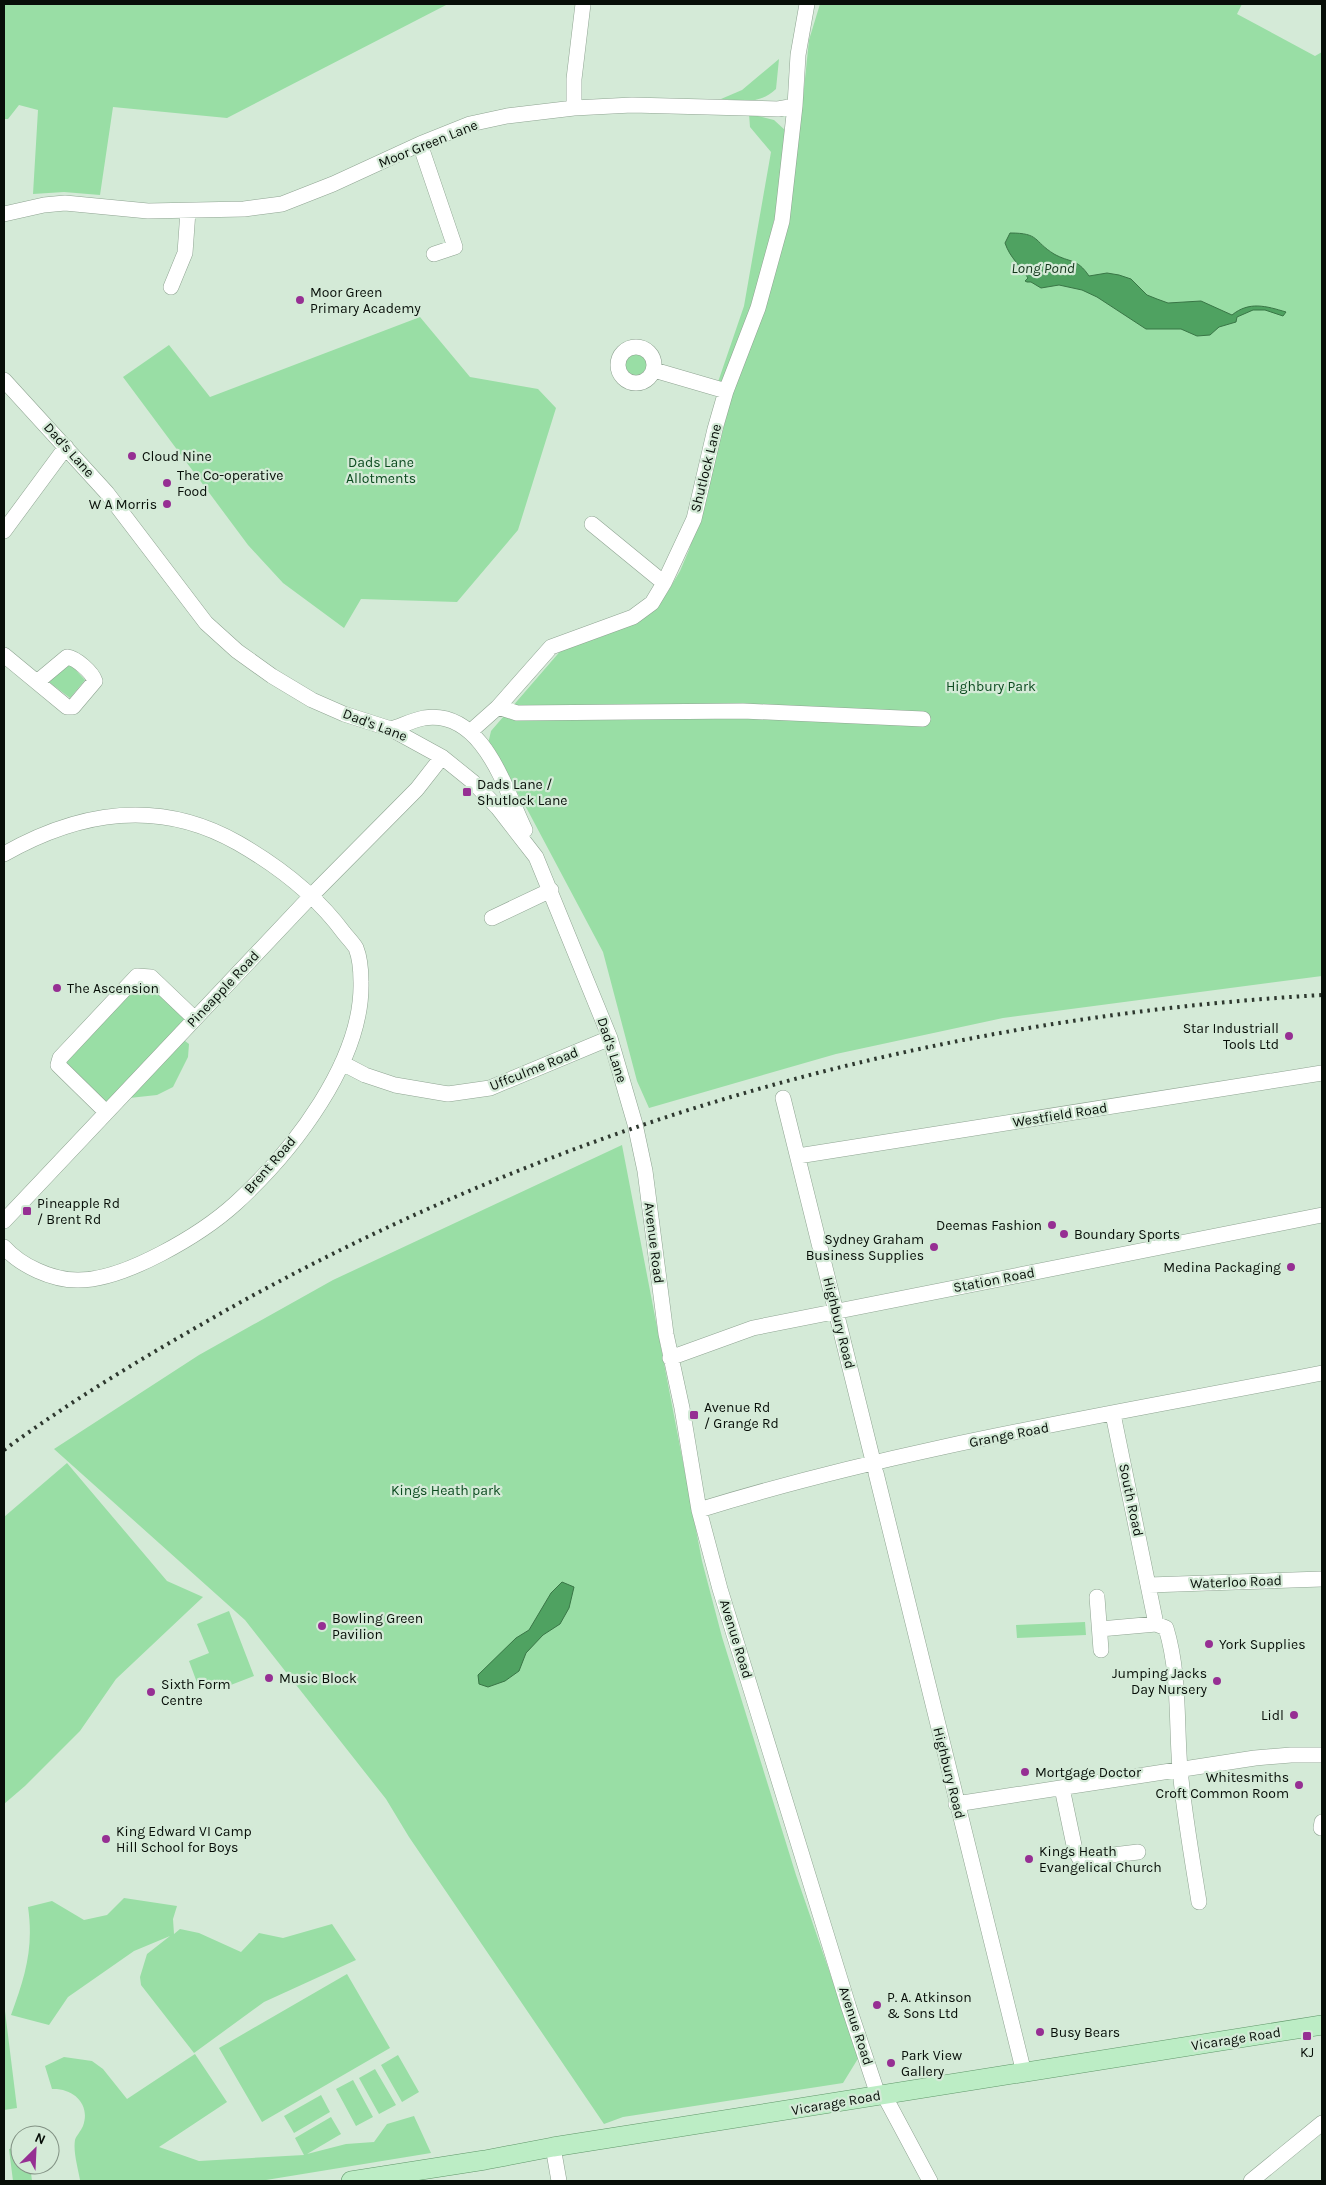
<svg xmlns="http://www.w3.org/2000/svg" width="1326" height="2185" viewBox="0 0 1326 2185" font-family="Karla,sans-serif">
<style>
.green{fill:#99dea5}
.water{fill:#4fa261;stroke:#397646}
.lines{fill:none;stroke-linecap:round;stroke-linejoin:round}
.minor-casing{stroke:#8fa492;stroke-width:16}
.major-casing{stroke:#60976a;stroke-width:20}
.minor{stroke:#fff;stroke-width:15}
.major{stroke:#bcedc5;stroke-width:19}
.rail{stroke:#2e382f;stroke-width:4;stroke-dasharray:2.5 5;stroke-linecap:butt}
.poi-dot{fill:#962f93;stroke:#d4ead7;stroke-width:2}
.labels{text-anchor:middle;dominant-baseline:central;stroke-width:4.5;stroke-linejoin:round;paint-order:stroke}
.street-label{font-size:14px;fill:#070e08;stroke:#d4ead7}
.poi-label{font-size:14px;fill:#070e08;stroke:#d4ead7;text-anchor:start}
.park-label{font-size:14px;fill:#0b4a1f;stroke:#d4ead7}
.water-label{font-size:15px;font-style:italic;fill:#14371c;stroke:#d4ead7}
</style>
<rect width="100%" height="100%" fill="#d4ead7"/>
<!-- green -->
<path class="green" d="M4,4H448L227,118L113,107L100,195L64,192L33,194L38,110L19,105L8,119H4Z
M820,4H1242L1237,14L1315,56L1322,52V976L1003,1018L836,1054L649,1108L637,1081L603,952L527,809L488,744L491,731L563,648L601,637L642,618L667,593L680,571L689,550L711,476L799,137L809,40Z
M779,59L776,89C759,105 743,100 721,99L742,90Z
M749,114L774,120L786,131L775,216L754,303L723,385L718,382L744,306L771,152L750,127Z
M420,317L470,377L538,389L556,408L518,530L457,602L361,599L344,628L283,583L248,545L123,377L169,345L210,397Z
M625 364a11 11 0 1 1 22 0a11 11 0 1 1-22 0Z
M63,665H71L85,680L70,698L49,682Z
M138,979L151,980L191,1018L106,1109L61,1057Z
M181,1038L189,1044L188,1057L173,1087L157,1095L120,1099Z
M622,1145L702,1561L722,1637L796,1875L859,2057L843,2083L623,2117L604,2124L409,1837L386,1799L245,1620L54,1449L199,1355L333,1280Z
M67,1463L167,1581L203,1597L116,1679L80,1731L25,1786L4,1804V1517Z
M229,1611L254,1676L223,1688L220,1680L199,1688L189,1661L209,1653L197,1624Z
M1085,1622L1086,1635L1017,1638L1016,1625Z
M124,1898L177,1906L173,1919L174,1934L180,1929L199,1933L241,1952L259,1933L283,1938L332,1924L356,1960L264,2002L194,2053L141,1985L140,1977L147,1954L170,1936L134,1951L68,1997L49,2025L11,2015C25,1977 34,1948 28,1907L52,1901L84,1920L107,1915Z
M347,1974L390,2048L262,2122L219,2048Z
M4,2003L17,2108L4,2110Z
M195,2054L227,2102L159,2147L199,2161L304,2155L295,2138L331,2117L341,2134L307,2154L346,2144L374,2142L387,2124L414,2116L431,2153L260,2181H72L80,2180C78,2168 73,2152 75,2140C76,2136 81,2131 83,2126C91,2104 73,2088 52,2089L45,2066L64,2057L92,2061L103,2069L127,2099Z
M398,2055L419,2092L402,2102L381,2065Z
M375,2069L396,2105L379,2114L359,2078Z
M353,2080L373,2117L356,2126L336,2089Z
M321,2095L330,2112L294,2133L284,2116Z
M20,2147V2165H30L32,2181H13L9,2149Z"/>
<!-- water -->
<path class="water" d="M1010,233C1040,233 1033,241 1054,254C1070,263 1077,258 1089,276L1107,273L1119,275L1131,279L1147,295L1157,299L1168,303L1201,301L1232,315C1249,301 1266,306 1286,312L1283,316L1265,310H1253L1237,317L1236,322L1219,327L1210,335L1197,336L1181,329H1146L1097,297L1082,290L1059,285L1041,288L1031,282H1027L1025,281L1028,278C1020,265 1010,258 1005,243Z
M562,1582L574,1587L569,1608L560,1624L543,1635L526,1653L519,1671L505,1681L488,1687L479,1684L478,1675L516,1638L529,1630L551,1593Z"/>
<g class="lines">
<defs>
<path id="minor" d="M574,108V79L583,4
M420,144L455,247L434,254
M4,214L44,205L65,203L148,211L244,209L282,204L333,184L420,144L470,124L507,116L574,108L632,105L778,109L795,106
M171,287L185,253L188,211
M618 365a18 18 0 1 1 36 0a18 18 0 1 1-36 0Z
M654,370L726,391
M4,380L107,493L206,623L237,651L272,676L312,700L344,714L391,729L442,757L473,782L498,808L536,857L610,1038L635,1124L645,1171L666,1334L682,1408L699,1510L720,1589L849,2008L878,2095
M592,524L664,583
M4,531L66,447
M4,655L67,707H73L95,681C92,672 76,658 67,657L37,682
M498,707L517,713L743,711L923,719
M391,729C401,726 413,720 424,718C483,709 505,789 525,830
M471,731L498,707L551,647L633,617L652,603L664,583L694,519L715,429L726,391L758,308L782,221L795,106L798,55L807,4
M4,854C80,811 159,798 238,843C278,866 316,895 344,933C348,938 353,943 356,948C360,958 361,971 361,982C363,1061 293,1151 236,1203C202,1234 124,1281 77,1280C52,1280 21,1266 4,1247
M492,918L551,890
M342,1063L365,1075L395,1085L448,1094L490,1088L610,1038
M783,1098L873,1461
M106,1112L58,1065L60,1058L137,976L151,977L195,1019
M798,1156L1322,1073
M4,1221L311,896L417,789L442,757
M670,1358L753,1328L1322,1215
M1113,1414L1156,1624
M876,1473L1024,2073
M699,1510C902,1447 1114,1414 1322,1373
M1149,1585L1322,1579
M1097,1597L1101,1650
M1100,1629L1156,1624L1166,1628C1180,1674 1176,1722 1180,1769C1184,1813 1192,1858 1199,1902
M1062,1788L1075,1850L1080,1859L1138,1852
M956,1804L1255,1758L1291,1755H1322
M1321,1828L1322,1822
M884,2095L930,2181
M553,2147L559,2181
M1251,2181L1322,2123"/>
<path id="major" d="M351,2181L485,2160L553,2147L1322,2025"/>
</defs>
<!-- minor casing -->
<use href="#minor" class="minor-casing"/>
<!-- major casing -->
<use href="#major" class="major-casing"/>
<!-- minor -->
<use href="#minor" class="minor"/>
<!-- major -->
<use href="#major" class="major"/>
<!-- rail -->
<path class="rail" d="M4,1450C76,1397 154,1351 232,1307C569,1119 938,1017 1322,995"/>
</g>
<!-- markers -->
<g class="poi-dot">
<circle cx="300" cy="300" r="5"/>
<circle cx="132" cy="456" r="5"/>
<circle cx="167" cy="483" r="5"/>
<circle cx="167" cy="504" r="5"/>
<rect x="462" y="787" width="10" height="10" rx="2.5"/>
<circle cx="57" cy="988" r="5"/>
<circle cx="1289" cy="1036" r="5"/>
<rect x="22" y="1206" width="10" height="10" rx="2.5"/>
<circle cx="1052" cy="1225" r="5"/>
<circle cx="1064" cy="1234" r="5"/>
<circle cx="934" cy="1247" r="5"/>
<circle cx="1291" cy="1267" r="5"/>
<rect x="689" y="1410" width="10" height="10" rx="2.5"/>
<circle cx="322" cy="1626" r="5"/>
<circle cx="1209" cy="1644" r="5"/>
<circle cx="269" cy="1678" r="5"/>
<circle cx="1217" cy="1681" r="5"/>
<circle cx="151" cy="1692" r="5"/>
<circle cx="1294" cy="1715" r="5"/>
<circle cx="1025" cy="1772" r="5"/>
<circle cx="1299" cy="1785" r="5"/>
<circle cx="106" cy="1839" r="5"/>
<circle cx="1029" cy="1859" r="5"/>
<circle cx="877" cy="2005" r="5"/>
<circle cx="1040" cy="2032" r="5"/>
<rect x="1302" y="2031" width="10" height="10" rx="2.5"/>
<circle cx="891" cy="2063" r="5"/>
</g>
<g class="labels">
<!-- street labels -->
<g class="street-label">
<text transform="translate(428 144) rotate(-22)">Moor Green Lane</text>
<text transform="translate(69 450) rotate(48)">Dad's Lane</text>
<text transform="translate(706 468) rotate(-76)">Shutlock Lane</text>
<text transform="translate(375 725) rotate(21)">Dad's Lane</text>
<text transform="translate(223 989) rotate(-47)">Pineapple Road</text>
<text transform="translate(612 1050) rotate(72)">Dad's Lane</text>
<text transform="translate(534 1069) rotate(-22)">Uffculme Road</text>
<text transform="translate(1060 1115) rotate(-9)">Westfield Road</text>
<text transform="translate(270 1165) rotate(-49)">Brent Road</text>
<text transform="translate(654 1243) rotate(83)">Avenue Road</text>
<text transform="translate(994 1280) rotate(-11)">Station Road</text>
<text transform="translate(839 1323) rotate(76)">Highbury Road</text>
<text transform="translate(1009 1435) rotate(-11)">Grange Road</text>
<text transform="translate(1131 1500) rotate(78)">South Road</text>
<text transform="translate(1236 1582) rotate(-2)">Waterloo Road</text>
<text transform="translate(736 1639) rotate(73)">Avenue Road</text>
<text transform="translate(949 1773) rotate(76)">Highbury Road</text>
<text transform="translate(856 2026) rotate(72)">Avenue Road</text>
<text transform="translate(1236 2039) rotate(-9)">Vicarage Road</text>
<text transform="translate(836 2103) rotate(-10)">Vicarage Road</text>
</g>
<!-- poi labels -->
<g class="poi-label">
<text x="310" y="292">Moor Green<tspan x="310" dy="16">Primary Academy</tspan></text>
<text x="142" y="456">Cloud Nine</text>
<text x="177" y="475">The Co-operative<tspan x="177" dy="16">Food</tspan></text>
<text x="157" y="504" text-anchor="end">W A Morris</text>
<text x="477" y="784">Dads Lane /<tspan x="477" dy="16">Shutlock Lane</tspan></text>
<text x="67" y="988">The Ascension</text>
<text x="1279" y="1028" text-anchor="end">Star Industriall<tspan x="1279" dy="16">Tools Ltd</tspan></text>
<text x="37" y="1203">Pineapple Rd<tspan x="37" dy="16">/ Brent Rd</tspan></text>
<text x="1042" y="1225" text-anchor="end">Deemas Fashion</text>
<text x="1074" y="1234">Boundary Sports</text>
<text x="924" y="1239" text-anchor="end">Sydney Graham<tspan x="924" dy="16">Business Supplies</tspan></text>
<text x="1281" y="1267" text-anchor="end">Medina Packaging</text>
<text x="704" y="1407">Avenue Rd<tspan x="704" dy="16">/ Grange Rd</tspan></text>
<text x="332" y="1618">Bowling Green<tspan x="332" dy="16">Pavilion</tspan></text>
<text x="1219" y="1644">York Supplies</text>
<text x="1207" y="1673" text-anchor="end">Jumping Jacks<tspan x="1207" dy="16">Day Nursery</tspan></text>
<text x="279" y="1678">Music Block</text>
<text x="161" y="1684">Sixth Form<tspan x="161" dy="16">Centre</tspan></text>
<text x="1284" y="1715" text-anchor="end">Lidl</text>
<text x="1035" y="1772">Mortgage Doctor</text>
<text x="1289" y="1777" text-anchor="end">Whitesmiths<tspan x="1289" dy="16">Croft Common Room</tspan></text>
<text x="116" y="1831">King Edward VI Camp<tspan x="116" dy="16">Hill School for Boys</tspan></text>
<text x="1039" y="1851">Kings Heath<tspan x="1039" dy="16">Evangelical Church</tspan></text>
<text x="887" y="1997">P. A. Atkinson<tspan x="887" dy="16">&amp; Sons Ltd</tspan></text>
<text x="1050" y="2032">Busy Bears</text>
<text x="1307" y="2052" text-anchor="middle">KJ</text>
<text x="901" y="2055">Park View<tspan x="901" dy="16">Gallery</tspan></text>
</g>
<!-- park labels -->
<g class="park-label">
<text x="381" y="462">Dads Lane<tspan x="381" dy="16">Allotments</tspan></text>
<text x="991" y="686">Highbury Park</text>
<text x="446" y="1490">Kings Heath park</text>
</g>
<!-- water labels -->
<g class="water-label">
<text x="1043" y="268">Long Pond</text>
</g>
</g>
<!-- border -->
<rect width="1326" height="2185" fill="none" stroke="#070e08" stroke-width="10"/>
<!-- north arrow -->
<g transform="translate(35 2150) rotate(24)"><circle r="24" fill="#d4ead7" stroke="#829284"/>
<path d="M0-4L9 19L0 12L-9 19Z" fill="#962f93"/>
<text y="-8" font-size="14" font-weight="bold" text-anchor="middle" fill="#070e08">N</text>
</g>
</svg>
